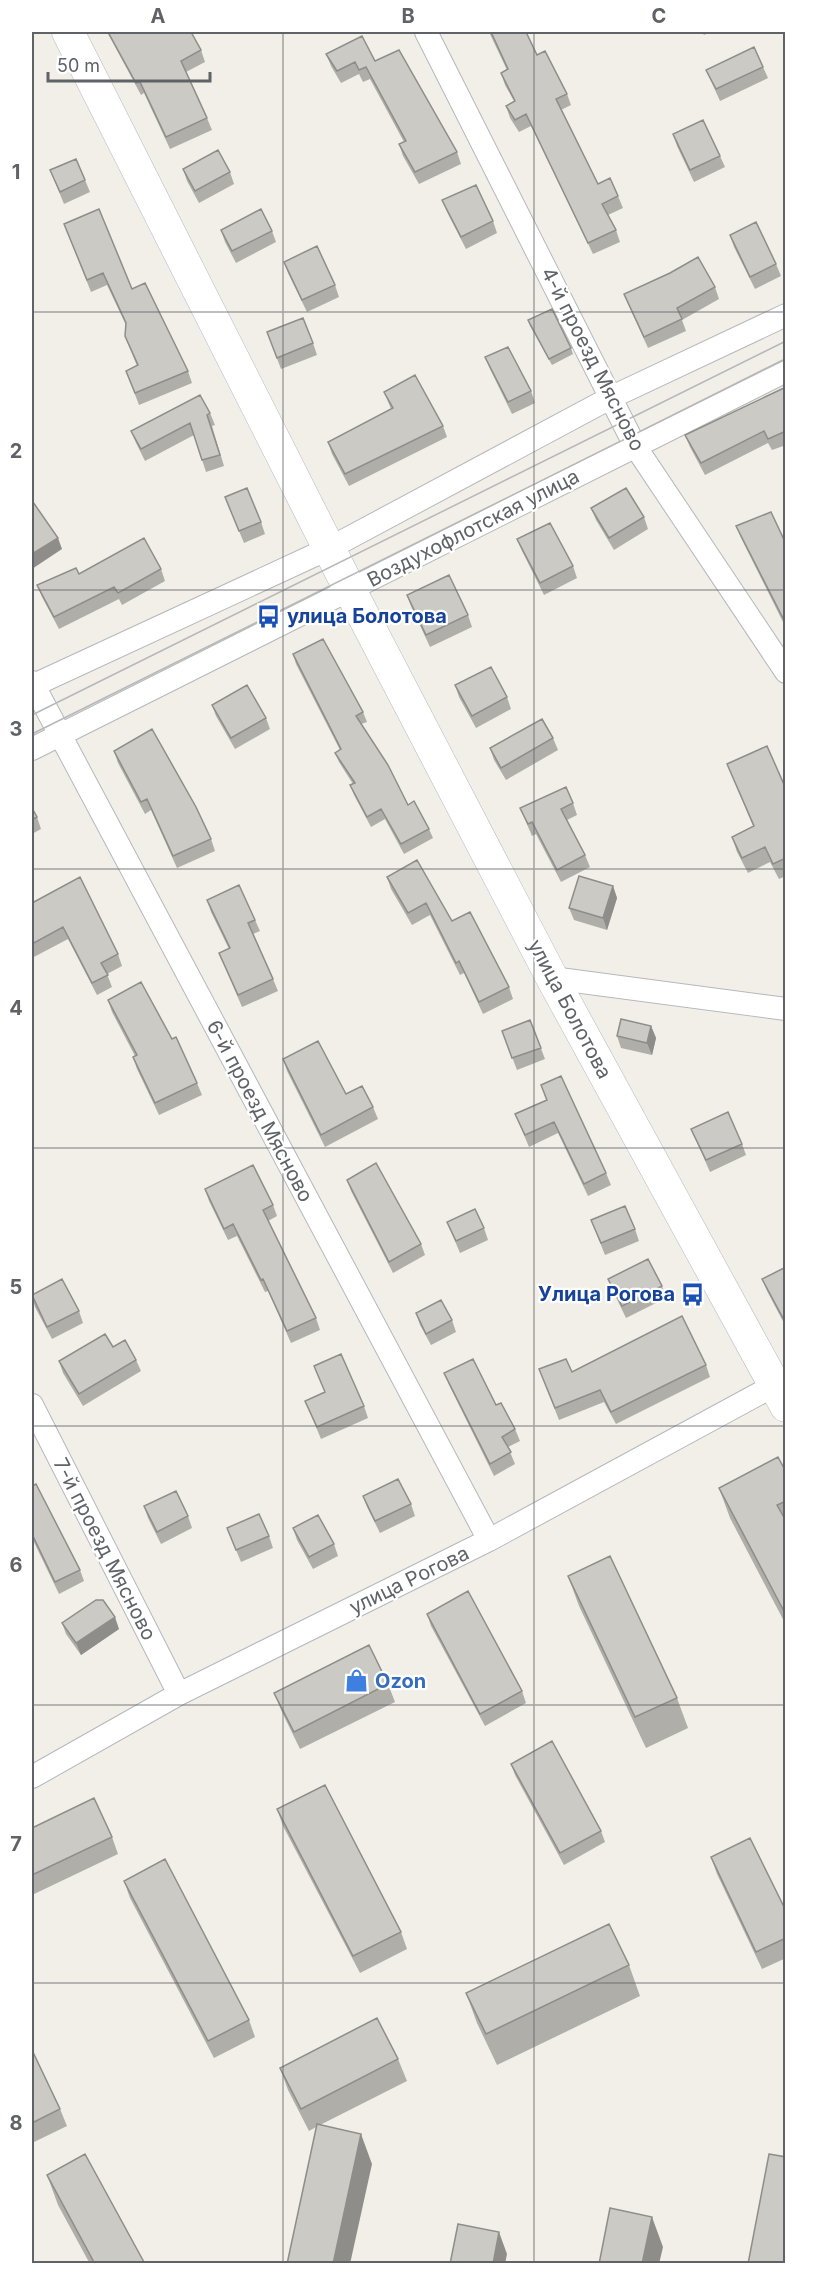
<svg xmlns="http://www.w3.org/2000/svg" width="817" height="2295" viewBox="0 0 817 2295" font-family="Inter,sans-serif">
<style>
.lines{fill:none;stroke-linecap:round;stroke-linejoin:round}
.street-casing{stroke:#b5b8bc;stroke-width:24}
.secondary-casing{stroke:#b6babf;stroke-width:33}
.street{stroke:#fff;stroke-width:22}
.secondary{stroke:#fff;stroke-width:32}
.tram{stroke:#b6b7b8;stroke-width:1.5}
.wall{fill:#afaea9}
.shaded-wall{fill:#8f8d8a}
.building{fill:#cccac5;stroke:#8f8d8a;stroke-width:1.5}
.grid{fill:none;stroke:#5f6368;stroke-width:1.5;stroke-opacity:0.55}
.labels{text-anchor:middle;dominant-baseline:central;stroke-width:4.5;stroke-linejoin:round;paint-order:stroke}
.street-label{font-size:20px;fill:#5f6368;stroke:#fff}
.transit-label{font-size:20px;font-weight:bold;fill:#164399;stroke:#fff;text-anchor:start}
.shop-label{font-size:20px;font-weight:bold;fill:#366cbe;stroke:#fff;text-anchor:start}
.neatline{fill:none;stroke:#5f6368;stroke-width:2}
.grid-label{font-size:20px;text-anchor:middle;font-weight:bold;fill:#5f6368}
</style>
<rect width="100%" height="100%" fill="#f1efe8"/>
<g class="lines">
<defs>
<path id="street" d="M426,32L635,446L786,672
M32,682L489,1540
M32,686L330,548L612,397L786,315
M32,749L786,371
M552,978L786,1009
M32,1405L179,1694
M32,1777L179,1694L489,1540L786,1379"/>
<path id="secondary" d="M68,32L350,590L552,978L786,1406"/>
</defs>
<!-- street casing -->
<use href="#street" class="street-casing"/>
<!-- secondary casing -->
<use href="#secondary" class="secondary-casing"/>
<!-- street -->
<use href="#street" class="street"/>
<!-- secondary -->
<use href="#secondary" class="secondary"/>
<!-- tram -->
<path class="tram" d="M32,715L786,341
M32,734L786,359"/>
</g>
<!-- wall -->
<path class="wall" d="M107,32H191L201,50L205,62L186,72L207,118L212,130L170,149L144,93L141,95Z
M489,32H526L537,55L567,94L571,105L561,110L598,184L618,196L623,208L608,215L616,230L620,242L593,254L531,126L519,132L510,118L506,106L514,101L505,85L501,73L507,70Z
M702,32H710L704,35Z
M326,54L375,61L457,152L461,164L419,184L403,156L399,144L404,142L370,79L363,82L359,74L341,83L331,66Z
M763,67L768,78L720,101L711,81L706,70Z
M673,134L720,156L725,167L694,182L677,146Z
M183,169L230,172L234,184L199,203L187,181Z
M50,170L85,180L90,192L64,204Z
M442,200L493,221L497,233L466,249L447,212Z
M64,224L132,289L188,371L192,383L139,405L126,371L137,366L125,336L126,325L107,285L91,292Z
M221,230L272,231L276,242L236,263L225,242Z
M730,235L776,264L781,276L755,289L734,247Z
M284,262L335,285L339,297L307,312L288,273Z
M715,287L719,299L682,320L686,331L648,348L629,306L624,294Z
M528,320L571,348L573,354L552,365L530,326Z
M267,332L313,343L317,355L281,369Z
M485,357L531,391L535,403L512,414L490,369Z
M786,387V445L772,450L768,443L705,475L690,447L685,435Z
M384,392L443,426L447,437L349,486L332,454L328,442L391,409Z
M210,413L215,425L212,426L224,466L206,472L194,435L145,461L136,443L131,431Z
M225,497L261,522L265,534L244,543Z
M591,508L644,517L648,529L614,550L596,520Z
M736,526L786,544V628L741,538Z
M517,539L573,566L577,578L544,595L522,551Z
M161,569L165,581L122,605L119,599L59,629L42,597L37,585L79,574Z
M407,595L468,615L472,627L430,647L411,606Z
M293,654L363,712L367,722L361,724L408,805L429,829L433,838L404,854L385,819L371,827L354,795L350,785L353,784L339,762L335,753L340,750L296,664Z
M455,685L507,697L511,709L476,728L459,697Z
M212,705L266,718L270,729L235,749L216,716Z
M553,738L558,750L506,780L494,760L490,748Z
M114,751L211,839L215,851L177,868L151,810L145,814L118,763Z
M727,764L786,789V876L779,879L770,862L748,873L737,852L732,837L753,826Z
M573,803L577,815L567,820L585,855L590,867L561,882L536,834L532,836L520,808Z
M32,808L37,817L41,829L32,834Z
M387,877L452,921L509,987L513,999L483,1014L464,973L460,975L430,915L412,925L391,889Z
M613,886L617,898L607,930L574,920L569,908Z
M207,900L255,920L260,931L253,934L273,979L278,991L242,1007L219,953L229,949L211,912Z
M32,903L118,954L122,966L107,974L112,987L97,995L68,939L32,958Z
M108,1000L197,1083L202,1095L159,1115L137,1069L133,1057L135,1056L112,1012Z
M530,1020L545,1059L517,1070L502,1031Z
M651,1026L656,1038L652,1055L621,1048L617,1036Z
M283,1059L346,1094L373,1107L378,1119L325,1147L287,1071Z
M541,1085L606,1173L611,1185L588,1196L558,1133L529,1147L515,1114L546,1100Z
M691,1129L742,1144L746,1155L710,1172Z
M347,1180L421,1244L425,1255L393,1273L351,1191Z
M205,1189L273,1205L277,1216L268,1221L316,1318L320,1330L291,1343L268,1291L265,1292L237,1236L228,1240L209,1201Z
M591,1220L635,1229L639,1241L605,1255Z
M447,1222L484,1228L488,1240L460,1253Z
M786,1267V1327L767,1291L762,1279Z
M608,1279L662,1286L666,1298L626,1318L613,1291Z
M32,1297L79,1311L83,1323L52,1339L35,1307Z
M416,1313L452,1320L456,1332L431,1345L420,1325Z
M113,1347L136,1360L141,1371L83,1406L63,1373L59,1361Z
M706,1365L710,1377L616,1424L604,1402L559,1420L539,1369L572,1372Z
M314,1366L364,1406L368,1418L321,1439L305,1401L325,1392Z
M444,1373L515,1429L520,1441L508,1447L515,1464L494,1476L449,1385Z
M786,1472V1625L730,1518L719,1488Z
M32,1486L80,1570L84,1581L59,1594L32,1538V1539Z
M363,1496L411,1504L415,1516L380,1533L367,1507Z
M144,1506L188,1516L192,1528L161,1544L148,1518Z
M227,1528L269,1536L273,1548L241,1562Z
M293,1528L334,1544L338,1556L313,1569L297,1540Z
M568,1576L677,1698L688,1728L646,1748L579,1606Z
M427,1614L522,1691L526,1703L485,1726L431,1626Z
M62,1623L119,1629L81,1655L66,1634Z
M388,1684L395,1702L300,1749L281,1710L274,1693Z
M511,1764L601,1831L605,1842L564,1865L515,1775Z
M277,1809L401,1932L407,1949L360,1973L283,1826Z
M32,1828L112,1837L118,1854L32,1895Z
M711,1857L786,1911V1958L762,1969L717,1874Z
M124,1881L249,2020L255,2037L214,2058L130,1898Z
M629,1965L640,1996L497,2065L477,2023L466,1993Z
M32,2050L60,2109L67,2126L32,2143Z
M398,2059L407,2081L320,2125L372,2164L316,2127L309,2131L288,2090L280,2068Z
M47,2175L145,2264H90L58,2205Z"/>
<!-- shaded-wall -->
<path class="shaded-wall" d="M58,538L62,549L32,569V554Z
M613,886L617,898L607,930L603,918Z
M651,1026L656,1038L652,1055L647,1043Z
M115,1617L119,1629L81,1655L76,1643Z
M361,2134L372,2164L350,2264H333Z
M652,2217L663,2247L659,2264H642Z
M499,2232L507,2254L505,2264H493Z"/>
<!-- building -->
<path class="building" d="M108,32H191L201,50L181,61L207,118L166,137L140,82L136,83Z
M491,32H526L537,55L545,51L567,94L556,99L598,184L610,178L618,196L602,204L616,230L588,243L526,114L515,120L506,106L515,101L501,73L508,69Z
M362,36L375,61L399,50L457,152L415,172L399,144L406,141L366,67L359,70L355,62L337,71L326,54Z
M754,47L763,67L716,89L706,70Z
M703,120L720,156L690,170L673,134Z
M218,150L230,172L195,191L183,169Z
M76,159L85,180L60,192L50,170Z
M476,185L493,221L461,237L442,200Z
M99,209L132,289L145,283L188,371L135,393L126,371L138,365L125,336L126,323L103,273L87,280L64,224Z
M261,209L272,231L232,251L221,230Z
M756,222L776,264L750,277L730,235Z
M317,246L335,285L302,300L284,262Z
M698,257L715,287L677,308L682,319L644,337L624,294L670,273Z
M552,309L571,348L549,359L528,320Z
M303,318L313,343L277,358L267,332Z
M508,347L531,391L508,402L485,357Z
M415,375L443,426L345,474L328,442L393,408L384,392Z
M786,387V431L768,439L764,431L701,463L685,435Z
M200,395L210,413L207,415L220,455L202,460L190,423L141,449L131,431Z
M247,488L261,522L239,531L225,497Z
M626,488L644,517L609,538L591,508Z
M33,502L58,538L32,554V503Z
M771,512L786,544V624L736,526Z
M550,523L573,566L540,583L517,539Z
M144,538L161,569L118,593L114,587L54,617L37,585L76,568L79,574Z
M449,575L468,615L426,635L407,595Z
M323,639L363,712L356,716L388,765L408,805L414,801L429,829L401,844L381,809L367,817L350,785L355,783L335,753L341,749L293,654Z
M491,667L507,697L472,716L455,685Z
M247,685L266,718L231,738L212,705Z
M542,719L553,738L501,768L490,748Z
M152,729L196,807L211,839L173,856L147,799L141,802L114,751Z
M767,746L786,789V858L773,864L765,847L742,858L732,837L754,826L727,764Z
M566,787L573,803L561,809L585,855L557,870L532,822L528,824L520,808Z
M32,808L37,817L32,820Z
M417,860L452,921L470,912L509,987L479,1002L459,961L456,963L426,903L408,913L387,877Z
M579,876L613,886L603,918L569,908Z
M80,877L118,954L101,963L108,975L92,983L63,927L32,944V903Z
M239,885L255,920L248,923L273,979L238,995L219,953L230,948L207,900Z
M141,982L172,1039L176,1037L197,1083L155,1103L133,1057L137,1055L108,1000Z
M621,1019L651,1026L647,1043L617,1036Z
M530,1020L541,1048L512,1058L502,1031Z
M318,1041L346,1094L362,1086L373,1107L321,1135L283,1059Z
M561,1076L606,1173L584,1184L554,1122L525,1135L515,1114L547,1100L541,1085Z
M728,1112L742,1144L706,1160L691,1129Z
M376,1163L421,1244L389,1262L347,1180Z
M253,1165L273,1205L263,1210L316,1318L287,1331L263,1279L261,1280L233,1224L224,1229L205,1189Z
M625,1206L635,1229L601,1243L591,1220Z
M475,1209L484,1228L456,1241L447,1222Z
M648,1259L662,1286L622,1306L608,1279Z
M786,1267V1317L783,1318L762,1279Z
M62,1279L79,1311L47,1327L32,1295Z
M441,1300L452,1320L426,1334L416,1313Z
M682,1316L706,1365L611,1412L600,1390L555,1408L539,1369L566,1359L572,1372Z
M105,1334L113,1347L125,1340L136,1360L79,1394L59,1361Z
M341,1354L364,1406L317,1427L305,1401L325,1392L314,1366Z
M473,1359L496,1405L501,1403L515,1429L502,1437L511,1452L490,1464L444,1373Z
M778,1457L786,1472V1501L777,1505L786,1521V1615L719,1488Z
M398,1479L411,1504L375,1521L363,1496Z
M36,1484L80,1570L55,1582L32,1534V1486Z
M176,1491L188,1516L157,1532L144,1506Z
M259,1514L269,1536L236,1550L227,1528Z
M318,1515L334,1544L309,1557L293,1528Z
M610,1556L677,1698L635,1717L568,1576Z
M468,1591L522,1691L480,1714L427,1614Z
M96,1600H103L115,1617L76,1643L62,1623Z
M369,1645L388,1684L294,1732L274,1693Z
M552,1741L601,1831L560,1853L511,1764Z
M325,1785L401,1932L353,1956L277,1809Z
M94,1798L112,1837L32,1875V1828Z
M750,1838L786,1911V1938L756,1952L711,1857Z
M165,1859L249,2020L208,2041L124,1881Z
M609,1924L629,1965L486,2034L466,1993Z
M377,2018L398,2059L301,2109L280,2068Z
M32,2050L60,2109L32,2123Z
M317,2124L361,2134L333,2264H287Z
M85,2154L145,2264H95L47,2175Z
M769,2154L786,2157V2264H748Z
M610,2208L652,2217L642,2264H599Z
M458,2224L499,2232L493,2264H450Z"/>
<!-- grid -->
<path class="grid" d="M283,32V2264M534,32V2264M32,312H786M32,590H786M32,869H786M32,1148H786M32,1426H786M32,1705H786M32,1983H786"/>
<!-- icons -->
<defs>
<symbol id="bus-bare" viewBox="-9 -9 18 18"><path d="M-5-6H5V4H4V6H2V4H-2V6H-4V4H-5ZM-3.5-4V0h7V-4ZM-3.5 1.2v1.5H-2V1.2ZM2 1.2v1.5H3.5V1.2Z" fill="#1a4fb4" stroke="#fff" stroke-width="2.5" paint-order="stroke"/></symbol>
<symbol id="shop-bare" viewBox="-9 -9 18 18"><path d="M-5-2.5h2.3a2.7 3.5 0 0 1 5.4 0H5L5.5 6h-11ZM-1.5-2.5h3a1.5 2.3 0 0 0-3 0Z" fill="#3f7fe0" stroke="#fff" stroke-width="2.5" paint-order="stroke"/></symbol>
</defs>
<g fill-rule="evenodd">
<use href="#bus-bare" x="252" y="600" width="33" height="33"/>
<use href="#bus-bare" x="676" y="1278" width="33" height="33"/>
<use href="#shop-bare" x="340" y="1664" width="33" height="33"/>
</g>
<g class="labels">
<!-- street labels -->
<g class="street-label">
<text transform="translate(593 359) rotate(63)">4-й проезд Мясново</text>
<text transform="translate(473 528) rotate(-27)">Воздухофлотская улица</text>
<text transform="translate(570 1009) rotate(62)">улица Болотова</text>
<text transform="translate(260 1111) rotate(62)">6-й проезд Мясново</text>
<text transform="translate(105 1549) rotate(63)">7-й проезд Мясново</text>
<text transform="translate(409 1580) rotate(-26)">улица Рогова</text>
</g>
<!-- transit labels -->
<g class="transit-label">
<text x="287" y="616">улица Болотова</text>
<text x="675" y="1294" text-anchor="end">Улица Рогова</text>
</g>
<!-- shop labels -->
<g class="shop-label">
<text x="375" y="1681">Ozon</text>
</g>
</g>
<!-- border -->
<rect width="817" height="2295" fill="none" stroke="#ffffff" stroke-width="66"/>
<!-- scale -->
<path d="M48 72v9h162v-9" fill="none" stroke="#5f6368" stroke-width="3"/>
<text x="57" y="72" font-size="18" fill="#5f6368" stroke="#ffffff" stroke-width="4.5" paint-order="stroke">50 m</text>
<rect x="33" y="33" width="751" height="2229" class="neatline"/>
<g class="grid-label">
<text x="158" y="23">A</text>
<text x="408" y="23">B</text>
<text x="659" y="23">C</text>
<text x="16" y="179">1</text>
<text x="16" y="458">2</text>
<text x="16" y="736">3</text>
<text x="16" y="1015">4</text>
<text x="16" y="1294">5</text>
<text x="16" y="1572">6</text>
<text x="16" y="1851">7</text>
<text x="16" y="2130">8</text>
</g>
</svg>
